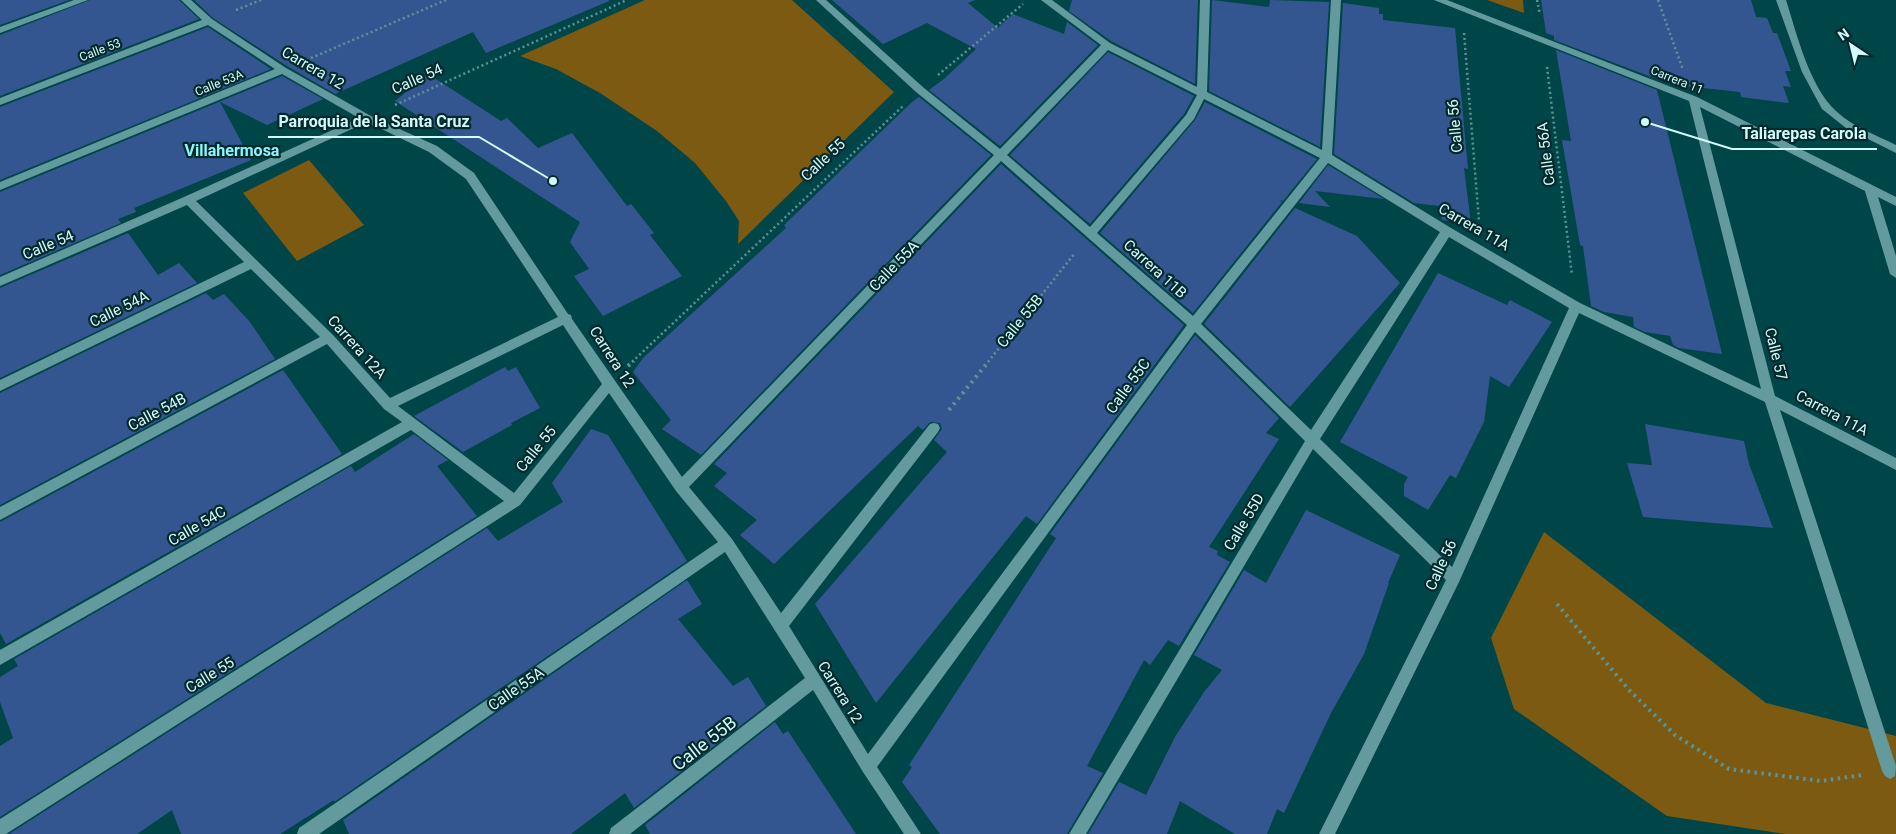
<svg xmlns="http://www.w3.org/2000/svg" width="1896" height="834" viewBox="0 0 1896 834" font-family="Roboto,sans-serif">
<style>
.green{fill:#7d5a11}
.building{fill:#345690}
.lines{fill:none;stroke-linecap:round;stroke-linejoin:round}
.path-far1{stroke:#5b9496;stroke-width:2.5;stroke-dasharray:2 3;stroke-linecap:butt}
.path{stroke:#5b9496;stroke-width:4;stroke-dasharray:2.5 4.5;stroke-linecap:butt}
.minor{fill:#629a9e;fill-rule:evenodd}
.labels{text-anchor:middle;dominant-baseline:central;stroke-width:4.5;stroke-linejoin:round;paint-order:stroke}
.far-street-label{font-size:12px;fill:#d3fbfd;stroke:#03292b}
.street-label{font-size:15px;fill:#d3fbfd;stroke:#03292b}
.neighbourhood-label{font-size:16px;font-weight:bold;fill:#8af9ff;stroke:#03292b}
.near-street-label{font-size:18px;fill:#d3fbfd;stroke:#03292b}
.leader{fill:none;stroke:#d3fbfd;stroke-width:2}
.callout-dot{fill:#d3fbfd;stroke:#03292b;stroke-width:2}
.callout-label{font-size:16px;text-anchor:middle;font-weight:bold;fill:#d3fbfd;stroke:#03292b;stroke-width:4.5;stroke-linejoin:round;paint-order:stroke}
</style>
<rect width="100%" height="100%" fill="#004649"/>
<!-- green -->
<path class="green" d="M645,0H792L894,92L738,244L739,221L726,201L695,163L657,131L600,93L556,69L520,56Z
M1487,0H1523L1524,13Z
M309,160L364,225L297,261L243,193Z
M1544,532L1766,703L1896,736V834H1785L1667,816L1514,709L1491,638Z"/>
<!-- building -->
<path class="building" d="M0,0H69L0,25Z
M90,0H179L199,19L0,96V35Z
M194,0H609V1L486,53L473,32L335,94L287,66L213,18Z
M832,0H975L968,3L998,28L1013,14L1064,34L1067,22L1098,45L1000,146L929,90L944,79L976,49L927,23L883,44Z
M1072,0H1198L1195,84L1111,41L1069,11Z
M1212,0L1269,7L1270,0L1329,2L1320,147L1209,91Z
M1541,0H1751L1756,17L1767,18L1773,33H1777L1791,71H1785L1791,87L1783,86L1789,103L1741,97L1740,92L1685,86L1653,74L1654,78L1554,40V36L1546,33Z
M1343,3L1379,8V14H1383V20L1455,28L1468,169L1464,168L1471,224L1442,220L1439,206L1414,203L1334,154Z
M208,27L271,69L0,180V107Z
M1556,50L1657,90L1722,354L1679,348L1673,345L1670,336L1645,332L1634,327L1633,317L1604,312L1591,306L1583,246L1580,245L1562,140L1571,141Z
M1108,52L1194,96L1184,114L1090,224L1010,155Z
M428,74L501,121L507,118L538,148L572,133L627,206L631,204L654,233L650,235L682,276L603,316L574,276L589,269L570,242L580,222L395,101Z
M282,76L323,99L267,125L220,102L251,160L134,208L136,212L118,219L121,223L0,275V192Z
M919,97L991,155L701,455L662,429L671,420L633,372L643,358L786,228L784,225L911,103Z
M1205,102L1317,159L1283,201L1279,200L1282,202L1193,313L1100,233L1195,120Z
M1001,164L1184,325L1037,524L1026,516L876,703L815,604L947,452L934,440L942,429L940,423L930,422L923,430L918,426L774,564L740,535L757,520L714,486L727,473L714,464Z
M1328,165L1384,199L1315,191L1330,207L1299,203Z
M1295,208L1357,236L1400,283L1290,407L1204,324Z
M128,233L158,275L179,263L197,283L0,378V288Z
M1438,273L1507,305L1510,300L1552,322L1509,387L1490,376L1484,422L1456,478L1450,475L1428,510L1404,496V484L1408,477L1340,442Z
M206,293L213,300L224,294L250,322L275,359L0,505V393Z
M1195,335L1279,418L1266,433L1279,439L1209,547L1218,551L1217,555L1230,562L1179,646L1168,640L1150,665L1144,660L1087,766L1103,773L1067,834H940L902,782L912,767L909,765L1056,538L1050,534Z
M505,367L508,371L516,367L540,408L511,423L512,425L463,452L414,416Z
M283,370L342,454L6,644L0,633V522Z
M1645,424L1744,441L1749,464L1773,528L1643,517L1627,463L1652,465Z
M591,429L608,435L687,561L334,802V800L280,834H181L172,810L137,834H9L487,528L498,541L563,502L552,483Z
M414,434L448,460L437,466L477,516L0,817V746L13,738L0,702V677L18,666L14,659L351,466L355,472Z
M1306,510L1400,555L1388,583H1389L1364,654L1331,713L1284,813L1277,809L1267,834H1235L1180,801L1167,834H1088L1119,782L1146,795L1175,737L1204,692L1222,670L1194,655L1244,570L1266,583Z
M687,580L702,604L678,619L733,686L748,677L766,706L634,808L625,793L571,834H349L343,820Z
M775,722L783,734L788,731L856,834H650L645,825Z"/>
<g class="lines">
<!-- path-far1 -->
<path class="path-far1" d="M1537,0L1540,14
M1658,0L1683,70
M236,10L261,0
M1464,33L1479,221
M311,58L446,0
M1547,67L1572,275
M938,75L1023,4
M395,105L627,0
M632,362L903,106
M988,362L1075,253"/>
<!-- path -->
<path class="path" d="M628,366L634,361
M949,410L989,361
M1557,604L1629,690L1675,735L1729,769L1821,781L1862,775"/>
<!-- minor -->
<path class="minor" d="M74,0H88L0,33V27Z
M181,0H191L212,19L286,68L371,116L437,146L474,173L568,314L571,315L572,319L682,477L994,155L916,92L816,0H826L924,88L1000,149L1101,45L1041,0H1052L1110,43L1197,87L1200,0H1210L1207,92L1322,150L1331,0H1341L1332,155L1451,228L1580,303L1761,389L1689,101L1434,0H1447L1697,97L1896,197V206L1878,197L1896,256V278L1890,274L1865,191L1700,107L1775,396L1896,458V470L1780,410L1896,766L1895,776L1890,779L1885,776L1882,771L1765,402L1579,313L1459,582L1335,834H1319L1446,580L1313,449L1086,834H1069L1305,441L1195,332L877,767L921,834H904L863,772L813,690L630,834H609L611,828L805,678L725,552L319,834H297L299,828L718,542L676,491L609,393L520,505L6,834H0V819L504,501L411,430L0,665V650L402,422L384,409L327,344L0,520V507L320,337L251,269L0,391V380L244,262L187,205L0,286V277L184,197L359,118L282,74L0,190V182L275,69L208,25L0,105V98L202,20ZM1108,50L1197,95L1186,115L1090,227L1007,155ZM1204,99L1320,158L1193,316L1097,233L1194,119ZM367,122L429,152L466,179L558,317L390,398L333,335L196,201ZM1001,161L1187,325L868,754L789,626L938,432L940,428L938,424L934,423L930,424L781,613L732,539L689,487ZM1328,163L1440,232L1311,430L1201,324ZM1449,237L1569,308L1452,567L1320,439ZM563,325L602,384L514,493L398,406Z
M1776,0H1786C1797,34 1809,86 1836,111C1853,127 1876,135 1896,145V153L1846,128L1822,109L1802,72Z"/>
</g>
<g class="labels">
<!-- far-street labels -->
<g class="far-street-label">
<text transform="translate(100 50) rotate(-21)">Calle 53</text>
<text transform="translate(1677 80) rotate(22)">Carrera 11</text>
<text transform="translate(219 83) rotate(-22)">Calle 53A</text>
</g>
<!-- street labels -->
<g class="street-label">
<text transform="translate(313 68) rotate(30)">Carrera 12</text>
<text transform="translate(417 79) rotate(-24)">Calle 54</text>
<text transform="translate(1455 126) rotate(-95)">Calle 56</text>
<text transform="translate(1546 154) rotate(-97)">Calle 56A</text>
<text transform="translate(823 160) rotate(-43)">Calle 55</text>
<text transform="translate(1474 227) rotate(30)">Carrera 11A</text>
<text transform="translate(48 245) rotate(-23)">Calle 54</text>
<text transform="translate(894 266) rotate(-46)">Calle 55A</text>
<text transform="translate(1155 269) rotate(42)">Carrera 11B</text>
<text transform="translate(119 309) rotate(-26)">Calle 54A</text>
<text transform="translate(1020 321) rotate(-51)">Calle 55B</text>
<text transform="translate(357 347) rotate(48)">Carrera 12A</text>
<text transform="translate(1776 354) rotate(76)">Calle 57</text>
<text transform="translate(612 357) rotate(57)">Carrera 12</text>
<text transform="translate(1128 386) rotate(-54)">Calle 55C</text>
<text transform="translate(157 412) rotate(-28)">Calle 54B</text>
<text transform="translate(1832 413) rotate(28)">Carrera 11A</text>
<text transform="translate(536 449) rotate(-51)">Calle 55</text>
<text transform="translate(1244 522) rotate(-59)">Calle 55D</text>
<text transform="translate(197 526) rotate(-30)">Calle 54C</text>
<text transform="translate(1441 565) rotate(-65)">Calle 56</text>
<text transform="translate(210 675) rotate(-32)">Calle 55</text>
<text transform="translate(516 689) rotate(-35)">Calle 55A</text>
<text transform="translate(840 692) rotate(58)">Carrera 12</text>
</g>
<!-- neighbourhood labels -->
<g class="neighbourhood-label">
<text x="232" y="150">Villahermosa</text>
</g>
<!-- near-street labels -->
<g class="near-street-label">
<text transform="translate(704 743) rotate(-38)">Calle 55B</text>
</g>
</g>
<!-- callouts -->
<path class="leader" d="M553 181L479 137H268M1645 122L1732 149H1877"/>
<g class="callout-dot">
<circle cx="553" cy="181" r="5"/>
<circle cx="1645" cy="122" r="5"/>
</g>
<g class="callout-label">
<text x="374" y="127">Parroquia de la Santa Cruz</text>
<text x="1804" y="139">Taliarepas Carola</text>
</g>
<!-- north arrow -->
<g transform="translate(1851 45) rotate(325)" stroke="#03292b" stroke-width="4" paint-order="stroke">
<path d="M0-4L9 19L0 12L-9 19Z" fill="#d3fbfd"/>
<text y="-8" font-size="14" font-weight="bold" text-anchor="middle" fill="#d3fbfd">N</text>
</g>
</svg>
